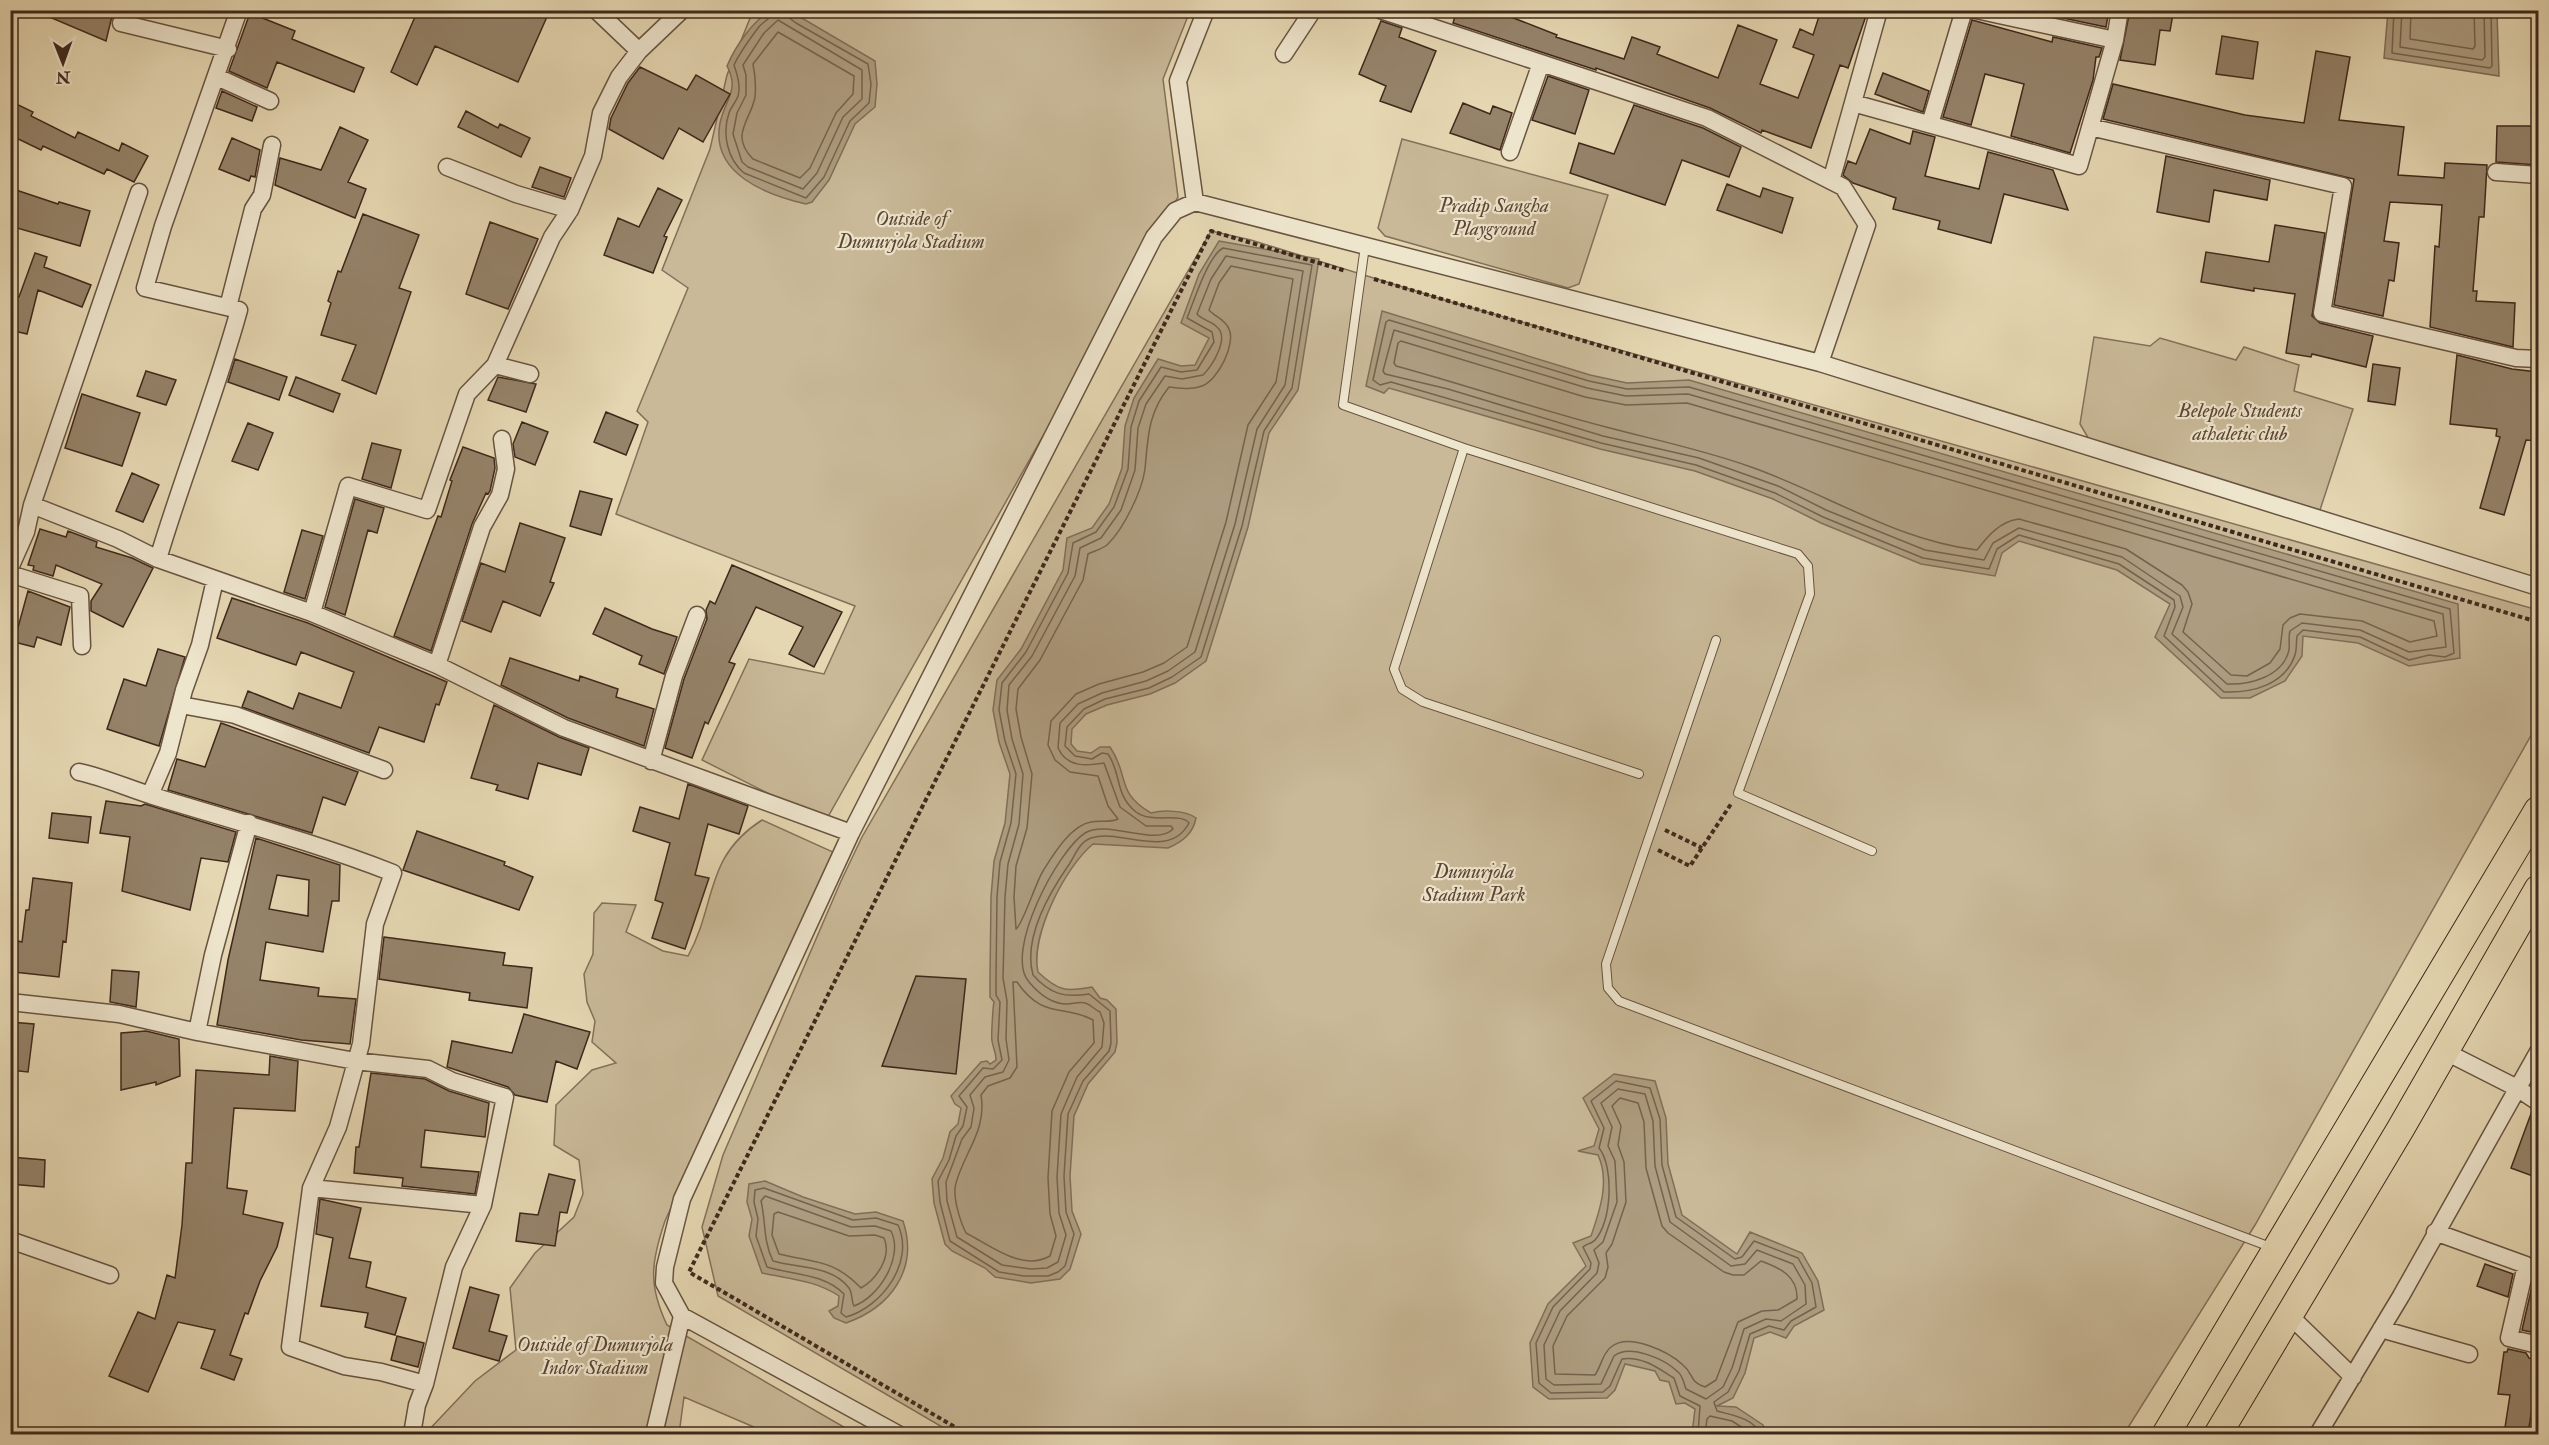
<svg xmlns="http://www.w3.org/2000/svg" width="2549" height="1445" viewBox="0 0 2549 1445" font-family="'IM FELL Double Pica',serif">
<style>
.green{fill:#c9b998;stroke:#84705a;stroke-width:1.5}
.water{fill:#ad9c7f;stroke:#816e57;stroke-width:1.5}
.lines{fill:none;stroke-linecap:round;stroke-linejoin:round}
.shore{stroke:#76624d;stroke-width:1.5}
.building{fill:#95836a;stroke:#3f281b;stroke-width:1.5;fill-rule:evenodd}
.lane-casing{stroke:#685441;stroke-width:10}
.street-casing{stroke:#685441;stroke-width:19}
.primary-casing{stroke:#3f281b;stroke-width:29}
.path{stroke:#3f281b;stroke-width:4;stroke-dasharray:4.5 3;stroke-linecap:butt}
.lane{stroke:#eee5cd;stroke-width:8}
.street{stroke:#eee5cd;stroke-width:16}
.primary{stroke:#e5d7b2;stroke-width:27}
.labels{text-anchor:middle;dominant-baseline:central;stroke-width:4.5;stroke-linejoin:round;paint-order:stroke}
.park-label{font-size:20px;font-style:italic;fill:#5b4534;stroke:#eee5cd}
</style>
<rect width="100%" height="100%" fill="#e5d7b2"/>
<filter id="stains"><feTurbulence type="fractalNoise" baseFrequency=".00333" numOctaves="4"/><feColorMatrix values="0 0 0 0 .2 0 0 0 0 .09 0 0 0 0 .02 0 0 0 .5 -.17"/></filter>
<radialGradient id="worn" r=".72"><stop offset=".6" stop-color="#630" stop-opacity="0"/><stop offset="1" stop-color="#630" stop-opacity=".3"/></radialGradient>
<!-- green -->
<path class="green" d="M1173,10L1188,16L1163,79L1178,197L825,822L702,760L749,659L824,674L855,606L616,514L648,422L637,411L688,288L662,270L710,149L727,75L753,11Z
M1402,139L1608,195L1579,284L1568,288L1385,236L1378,228Z
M1211,231L1251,240L1451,302L2538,610V723L2255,1225L2124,1434H954L718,1296L702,1227L723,1155L841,881L862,837Z
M2094,337L2150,346L2160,338L2236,360L2244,347L2299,365L2294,391L2353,409L2320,510L2090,441L2080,424Z
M762,820L833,852L665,1221C651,1262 648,1285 667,1325L856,1434H770L684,1397L679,1434H425L475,1381L516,1350L510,1288L535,1253L574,1217L583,1194L579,1160L554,1145L556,1105L592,1070L616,1063L592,1042L595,1021L587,1002L584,974L593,954L594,913L602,903L636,905L626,932L663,951L688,956C717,903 704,857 762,820Z"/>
<!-- water -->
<path class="water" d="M769,11H790L875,61L877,84L875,107L855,124L829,180L812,202L806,204C767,195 710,174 720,123C725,99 740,91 727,66C736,45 751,24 769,11Z
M2388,11H2497L2499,76L2384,58Z
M1219,241L1319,259L1298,390L1269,433L1248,527L1206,661L1175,683L1150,694L1107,705L1086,714L1072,729L1071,744L1077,751L1091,753L1100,747H1110C1130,776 1115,792 1151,813C1162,810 1186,810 1196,818C1193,834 1182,842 1168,848L1093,844C1065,867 1030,936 1038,972C1058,991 1066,992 1092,987L1100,998L1107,1000L1116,1009L1117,1043L1115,1052L1088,1084L1074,1116L1070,1176L1072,1211L1081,1234L1070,1269L1060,1279L1031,1283L995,1277L985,1268L952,1251L945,1244L934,1203L932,1179L943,1158L950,1132L958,1124L961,1108L955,1104L951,1096L981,1062L987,1061L990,1064L996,1060C996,1052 993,1048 992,1041C991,1037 993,1006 994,1002L990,997V978L991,897L994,861L1005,823L1010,774L999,742L993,710L997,680L1021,649L1063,570L1067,538L1092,528L1109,504L1122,468L1125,426L1134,398L1158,359L1181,366L1195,365L1209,338L1181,323L1199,274Z
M1382,311L1590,375L1627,383L1689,380L2458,604L2460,658L2409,666L2358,643L2303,636L2302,656L2285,681L2250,698H2221L2155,637L2170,604L2117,570L2019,541L2002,553L1995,576L1921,564L1821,523L1773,499L1695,471L1600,449L1389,388L1384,393L1366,386Z
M1614,1074L1655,1081L1666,1118L1668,1164L1682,1215L1737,1254L1750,1232L1802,1253L1818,1281L1824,1310L1794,1326L1786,1338L1770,1332L1754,1338L1745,1373L1733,1398L1717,1406L1736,1407L1763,1425L1766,1434H1692L1695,1409L1685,1403L1676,1404L1669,1382L1660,1380L1655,1371L1625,1364L1615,1390L1607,1398L1549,1399L1533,1387L1530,1343L1548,1304L1586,1266L1573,1243L1591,1236C1600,1210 1610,1181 1598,1155L1578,1151L1594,1146L1599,1129L1583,1098Z
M765,1181L803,1197L855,1214L876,1212L903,1221C919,1269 891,1307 846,1323L834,1318L829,1311L838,1306L839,1296C815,1280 789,1279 762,1273L749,1236L752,1219L747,1202L749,1184Z"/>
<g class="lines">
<!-- shore -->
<path class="shore" d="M772,10C771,20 763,21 758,28C749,40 740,52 734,65C737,74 741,86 738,96C736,102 731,107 729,113C722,133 727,159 744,173L806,198L824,177L850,121L869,103L871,84L868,64L796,23L788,17L787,10
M2394,10L2392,53L2490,68L2492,66L2491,10
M2402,10L2400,47L2482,60L2485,57L2484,10
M2411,10L2410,39L2473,49L2475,46L2474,10
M778,20L862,70V99L843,117L817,173L803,189L748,167L742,162L733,134L737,113L746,95V75L743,65L764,33Z
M778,32L854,76L853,94L836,113L810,168L800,178L753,159C729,135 751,120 755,97C756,87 755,74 753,64Z
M1223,248L1312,265L1292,388L1264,431L1242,526L1201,657L1172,677L1149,688L1105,699L1084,709L1067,727L1065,746L1075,756L1092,759L1102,753L1108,754C1122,774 1114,794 1136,812C1152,824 1181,812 1189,823C1169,861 1122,828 1091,838C1079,842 1075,856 1068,866C1048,895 1023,939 1033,975C1050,994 1064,998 1089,994L1110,1011L1111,1043L1109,1051L1083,1081L1068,1114L1064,1176L1066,1212L1074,1234L1065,1266L1058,1272L1048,1276H1024L999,1272L950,1241L940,1202L938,1181L949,1160L956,1136L963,1126L967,1107L959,1096L983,1068L993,1069L1002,1060L998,1040L1000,1002L996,995V978L997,897L1000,862L1011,823L1016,774L1005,741L999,710L1002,683L1026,652L1068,573L1073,543L1096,532L1114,507L1128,469L1131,427L1139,401L1161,367L1181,372L1197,370L1214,342L1212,332L1187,318C1194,301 1208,256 1223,248Z
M1226,256L1303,271L1285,385L1257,429L1235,524L1195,652L1168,671L1146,681L1102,693L1078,704L1060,723L1058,748C1067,768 1087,766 1104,763L1120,807L1146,826H1171L1173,829C1156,847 1107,819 1085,833C1058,850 1003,953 1029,982C1039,994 1052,1004 1067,1004C1072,1004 1081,1001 1085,1003C1090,1004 1095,1010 1100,1012L1104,1023L1102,1047L1077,1077L1061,1114L1057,1177L1059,1213L1066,1235L1058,1262L1047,1268L1031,1269L1002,1265L957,1237L947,1201L946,1182L962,1139L971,1127L974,1108L970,1095L985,1077L1003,1072L1009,1060L1006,1039L1007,1001L1003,978L1005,897L1008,864L1019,824L1023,774L1012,739L1007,710L1009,685L1032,656L1075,576L1080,548L1101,538L1121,510L1135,470L1138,428L1146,404L1165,376L1182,379L1203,375C1212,366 1230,338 1217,327C1211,321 1202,320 1197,314L1211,279Z
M1231,266L1293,279L1276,382L1248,425L1226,522L1187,647L1164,663L1143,672L1099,684L1076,694L1051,721L1048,745L1055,760L1070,772L1098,776L1108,806L1118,819C1111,823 1099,820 1091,822C1071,825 1053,855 1043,871C1036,882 1022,926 1016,929L1014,897L1016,866L1027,828L1032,774L1021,737L1016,709L1018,689L1040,660L1083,580L1088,554C1094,551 1103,549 1108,544C1124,528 1142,491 1145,469C1148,437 1148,413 1169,387C1180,388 1192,390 1202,386C1218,380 1236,344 1229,329C1225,319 1215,317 1209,310L1219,283Z
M1389,320L1589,381L1627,389L1689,387L2450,609L2454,653L2445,657L2429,655L2409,660L2360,637L2303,630L2297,636C2296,642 2297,649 2295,655C2285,685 2252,693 2224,692L2164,636L2175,607L2174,600L2119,564L2019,535L1997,549L1989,569L1923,558L1823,517L1775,493L1696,465L1601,443L1391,382L1380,385L1373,380L1386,322Z
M1394,330L1587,388L1626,396L1688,394L2443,614L2446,647L2409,652L2360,630L2302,623L2290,631C2288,638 2290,644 2289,650C2283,677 2249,685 2227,684L2172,634L2183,607L2180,596L2122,557L2019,528L1993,543L1984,560L1925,550L1826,510L1778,486L1699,458L1603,436L1448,389L1385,374L1383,371Z
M1401,341L1585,397L1626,405L1687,403L2434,621L2437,636L2410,642L2362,621L2300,614L2290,618L2283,625L2280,649L2270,663L2247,676L2231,675L2183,632L2192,604L2188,592L2182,585L2126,549L2019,519C2000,521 1987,537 1977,550C1895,540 1828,494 1751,467C1704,450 1655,440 1606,427C1536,409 1466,385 1396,366L1394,363L1398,343Z
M1013,982H1017C1043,1020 1063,1004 1093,1020L1094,1043L1069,1072L1052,1111L1048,1178L1050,1214L1056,1236L1050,1256C1022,1272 990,1245 966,1233C960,1221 952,1196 956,1183C965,1151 987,1130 981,1095L988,1086L1010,1078L1017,1067Z
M1618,1089L1645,1094L1653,1121L1655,1166L1670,1222L1731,1266L1745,1264L1757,1250L1793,1264L1805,1285L1806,1304L1781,1321L1766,1319L1744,1329L1732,1368L1723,1387L1706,1399L1686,1389C1684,1384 1683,1376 1678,1372C1666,1360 1630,1343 1614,1356L1601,1384L1554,1385L1546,1379L1544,1345L1560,1311L1597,1273L1599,1263L1594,1250L1603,1242L1617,1202L1615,1161L1608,1146L1612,1127L1601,1103Z
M1620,1098L1638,1103L1644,1122L1646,1168L1662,1226L1668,1233L1724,1272L1733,1275H1744L1761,1261C1780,1268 1798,1276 1797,1299L1778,1310L1762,1311L1738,1322L1716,1380L1705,1387C1689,1382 1694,1374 1683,1365C1669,1352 1629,1332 1611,1347C1602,1354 1601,1367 1595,1375L1555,1374L1553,1346L1567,1316L1605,1278L1608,1267L1606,1253L1612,1244L1626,1202L1624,1162L1618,1145L1621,1126L1612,1106Z
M764,1188L853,1220L876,1218L898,1225C915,1262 882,1307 846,1317L841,1313L844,1294C823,1273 793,1275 767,1267L756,1236L758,1219L754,1202L755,1190Z
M765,1196L851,1227L875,1226L891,1231C904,1257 879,1297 854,1306C851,1301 853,1294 849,1288C832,1265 796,1268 773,1261C763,1241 766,1222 761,1201Z
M778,1212L849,1236L875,1235L884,1238C892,1256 877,1279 861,1288C833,1259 815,1263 779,1254L772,1235L774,1214Z
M1698,1434L1700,1406L1680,1396L1674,1378C1659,1369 1643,1356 1622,1359L1610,1386L1603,1392L1551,1393L1539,1383L1536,1343L1553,1307L1590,1269L1591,1263L1583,1247C1586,1244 1593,1243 1595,1240C1612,1222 1614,1166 1599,1148L1604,1128L1591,1101L1616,1081L1650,1088L1660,1119L1662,1165L1676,1217L1735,1259L1742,1257L1754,1241L1798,1258L1812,1283L1816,1307L1791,1321L1784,1330L1769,1326L1750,1334L1739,1371L1728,1392L1714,1402L1717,1411C1731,1415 1754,1418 1760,1434
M1705,1434L1707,1419L1710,1416L1732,1421L1752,1434"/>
</g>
<!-- building -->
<path class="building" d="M33,10H117L111,20L106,41Z
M418,10H550L518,82L435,46L417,85L391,72Z
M1457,10H1508L1506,15L1557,35L1556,37L1624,59L1632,37L1660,47L1657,54L1718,78L1738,25L1777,40L1760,84L1798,98L1814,55L1793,47L1800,29L1813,35L1821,10H1868L1848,68L1840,65L1811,148L1762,130L1761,133L1710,108L1596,68V70L1453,23Z
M2059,10H2109L2106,27L2058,17Z
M2130,10L2173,14L2170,31L2160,30L2155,65L2120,60Z
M250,13L295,31L292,39L364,68L354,92L277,62L267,88L229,71Z
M1972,20L2052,42L2053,37L2102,48L2099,57H2096L2093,80L2070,153L2011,136L2024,84L1985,74L1971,125L1943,117Z
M1381,21L1402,28L1399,37L1436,51L1411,112L1380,101L1386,86L1359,74Z
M2222,36L2258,42L2253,79L2216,74Z
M2316,51L2350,57L2339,120L2404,127L2398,175L2444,178L2445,163L2487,165L2484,217H2479L2473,291H2477L2476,301L2515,303L2513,347L2430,327L2435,246L2439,247L2442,205L2390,202L2384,241L2399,243L2394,281L2389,280L2383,316L2334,305L2354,179L2103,119L2113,84L2245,115L2304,123Z
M640,67L687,90L696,75L730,94L703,142L679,128L663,159L609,129L611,118L628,83Z
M1883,73L1929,91L1923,112L1875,94Z
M1548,76L1589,90L1575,134L1532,120Z
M222,91L257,107L252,121L216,108Z
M10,101L33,112L31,116L75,138L78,132L119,151L122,143L148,156L134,182L107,169L104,174L43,146L41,150L10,135Z
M1463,103L1490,114L1493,106L1512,113L1500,150L1450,133Z
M1634,105L1703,128L1741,147L1729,177L1682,160L1665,205L1570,173L1579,143L1614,154Z
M466,111L498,128L500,124L530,138L521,157L458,127Z
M2497,126H2538V165L2496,162Z
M340,127L368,140L348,182L366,189L355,218L275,185L280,158L321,170Z
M1870,129L1910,144L1913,131L1935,137L1925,176L1979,189L1988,152L2053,170L2068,210L2004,194L1991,243L1938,229L1940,221L1893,209L1896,198L1853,183L1843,175L1848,161L1856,164Z
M232,138L260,150L255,177L251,176L249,181L219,169Z
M2166,156L2270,180L2267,200L2214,190L2209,222L2157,212Z
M540,167L571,178L564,197L532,187Z
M1727,184L1760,197L1763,188L1793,198L1782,233L1717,210Z
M10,188L58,204L59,202L90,211L80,246L10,226Z
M658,188L682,200L664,236L667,237L653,273L604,255L618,218L639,227Z
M363,214L419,235L399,288L411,292L376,394L342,380L356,345L321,335L331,303L328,301L338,271L341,272Z
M490,222L538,239L508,309L466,294Z
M2275,225L2325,233L2312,316L2320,323L2373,336L2366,367L2312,354L2311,357L2286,353L2295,294L2254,288V291L2201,282L2206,252L2269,262Z
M35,253L47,257L44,267L91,285L82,307L38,290L27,334L10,330V295L19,297Z
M2457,355L2512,369L2538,372V441L2526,440L2504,515L2480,508L2500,437L2496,436L2497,429L2450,424Z
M235,359L287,377L279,400L228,382Z
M2373,364L2400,368L2395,405L2368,401Z
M146,371L176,380L166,405L137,396Z
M296,377L340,394L333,412L289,395Z
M498,377L536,384L526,412L488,400Z
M82,394L140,413L122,466L65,448Z
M606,412L638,425L626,455L594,442Z
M522,422L548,432L535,465L515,457L513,444Z
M248,423L273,433L258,470L232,461Z
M372,443L401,450L391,488L362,479Z
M463,447L494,458L495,468L490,491L488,494L486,493L472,524L431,651L394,636L438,516L441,517L452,481L450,480Z
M132,473L159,485L143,522L116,511Z
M580,491L612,499L601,535L570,526Z
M355,499L384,508L377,533L368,530L345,615L325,607Z
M520,523L565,538L550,582L554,583L540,616L503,601L491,632L462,621L481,563L505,572Z
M40,529L66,537L68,531L97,542L96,547L132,558L153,568L123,627L91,611V601L102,584L56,565L53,576L33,570L34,566L28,565Z
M302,530L323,536L305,599L284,592Z
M732,565L842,612L814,667L789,654L803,627L756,607L729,662L735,664L708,724L705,722L692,758L665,748L684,679L707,619L706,610L710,601L715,604Z
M28,591L70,607L61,645L37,637L34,647L14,642Z
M232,598L308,623L447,682L439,705L436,704L424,742L379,727L369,753L242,707L248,691L293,709L299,693L341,708L354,672L301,652L296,665L217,638Z
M605,608L652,629L677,637L664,674L639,664L642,656L593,634Z
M158,649L185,657L159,746L107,729L124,679L146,686Z
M510,658L579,681L580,676L618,689L616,697L654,709L644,746L568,718L501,685Z
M494,705L559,737L589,748L581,775L538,763L528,799L496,790L498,785L471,778Z
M221,723L358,772L345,805L323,797L312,833L168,790L177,759L205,767Z
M688,784L748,806L739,834L708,824L695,875L709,878L685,949L652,938L663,903L655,900L670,843L633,831L640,807L679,819Z
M106,801L141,806L145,804L236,832L228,862L201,858L190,910L122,891L130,837L100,833Z
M52,813L91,817L88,843L49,838Z
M417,831L505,862L504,865L533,877L519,910L403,870Z
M256,838L340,865L339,901H332L323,952L266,942L260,980L319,988L318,996L356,999L350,1044L301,1040L217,1025L228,960ZM277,875L309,880L308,916L269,909Z
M33,878L72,883L66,942L63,941L59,977L14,972L18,941L22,942L26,910H29Z
M384,937L505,953L503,965L532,968L527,1008L469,1000L470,993L379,979Z
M112,970L139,972L136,1007L110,1002Z
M916,976L966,979L956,1074L882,1066Z
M524,1014L590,1032L577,1069L556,1061L547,1102L515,1095L508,1087L447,1067L452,1041L512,1053Z
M10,1022L34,1024L28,1072L10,1070Z
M146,1031L179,1039L180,1076L156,1085V1082L121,1090V1033Z
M270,1056L298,1061L295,1111L234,1108L227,1188L247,1191L243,1214L283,1223L277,1247L260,1281L248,1314L245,1313L230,1355L242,1359L234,1380L201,1368L215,1330L178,1322L148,1392L109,1376L138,1312L155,1319L167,1275L175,1278L182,1225L186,1163H192L196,1070L269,1075Z
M371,1073L425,1079L449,1091L489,1103L485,1137L425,1130L421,1167L479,1172L475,1194L402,1186L403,1178L354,1173L356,1147H359Z
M2532,1111L2538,1112V1178L2511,1168Z
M10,1157L45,1160L44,1187L10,1184Z
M549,1174L575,1180L567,1213L560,1212L555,1246L516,1241L520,1213L538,1215Z
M320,1199L361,1208L349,1258L371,1262L366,1287L406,1298L395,1335L365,1327L368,1313L321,1306L333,1238L316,1234Z
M2485,1264L2513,1274L2508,1297L2477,1286Z
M2533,1282L2538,1284V1302L2531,1332L2522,1330Z
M470,1287L499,1295L489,1331L507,1336L499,1361L453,1348Z
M397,1336L424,1343L418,1367L391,1360Z
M2508,1349L2526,1353L2529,1358L2538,1360V1402L2533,1401L2528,1434H2504L2510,1395L2498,1394L2504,1352H2507Z"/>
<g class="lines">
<defs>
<path id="lane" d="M1365,246L1343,405L1464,448L1394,669L1402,689L1423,702L1639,774
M1464,448L1798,554L1808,566L1810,594L1738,793L1872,851
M1716,640L1606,964L1608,988L1619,1001L2273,1248"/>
<path id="street" d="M596,10L639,51
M1380,10L1541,63
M121,23L228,49
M2115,40L2120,10
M1284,54L1313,10
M217,77L270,101
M1853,103L2079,166L2115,40L1976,10
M1930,124L1964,10
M2090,127L2343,186L2322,313L2516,358L2538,359
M1510,152L1541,63L1707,118L1843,187L1867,225L1820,363
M447,167L516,194L570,210
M2496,172L2538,175
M1831,181L1879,10
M1195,202L1178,81L1206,10
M228,307L253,209L262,195L272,145
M495,365L530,374
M32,505L118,539L158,559L312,613L437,665L564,728L851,833
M158,559C183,475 216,394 239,310L145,288L163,226L239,10
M10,568L26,532L32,505L139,192
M10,574L80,596L82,646
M312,613L348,486L427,510L467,394L495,365L552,237L570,210L593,156L601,113L619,77L639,51L682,10
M437,665L482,527L500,495L506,469L502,439
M181,705L235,715L384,770
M651,761L674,676L697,615
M79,772C106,778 127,788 153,796C234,821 314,842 393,873L375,924L361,1044L338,1127L311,1188L290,1347L344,1366L381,1372L425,1384
M150,795L168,753L184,690L200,645L215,580
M249,823L213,955L197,1032L355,1061L428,1069L452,1081L505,1097L483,1205L454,1267L425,1384L417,1405L412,1434
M10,1002L119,1014L197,1032
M2444,1051L2517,1088L2538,1102
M311,1188L483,1205
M2435,1232L2526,1265L2509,1338L2538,1345
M10,1240L110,1275
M2289,1315L2353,1377
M2381,1329L2469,1354
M654,1434L682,1316
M898,1434L682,1316L664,1283L665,1267L682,1199L851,833L1154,237L1175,211L1195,202L1820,363L2538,587
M2318,1434L2401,1296L2538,1052"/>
<path id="primary" d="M2166,1434L2538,810
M2218,1434L2401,1128L2538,889"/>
</defs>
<!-- lane casing -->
<use href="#lane" class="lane-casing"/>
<!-- street casing -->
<use href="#street" class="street-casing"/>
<!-- primary casing -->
<use href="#primary" class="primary-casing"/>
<!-- path -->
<path class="path" d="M1374,279L2538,622
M2533,786L2538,776
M1665,830L1702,848
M1658,850L1690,866L1731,804
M967,1434L689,1272L1211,231L1346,271"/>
<!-- lane -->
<use href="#lane" class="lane"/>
<!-- street -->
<use href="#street" class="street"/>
<!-- primary -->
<use href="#primary" class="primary"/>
</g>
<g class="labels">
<!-- park labels -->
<g class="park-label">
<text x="1494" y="205">Pradip Sangha<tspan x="1494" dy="23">Playground</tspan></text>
<text x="911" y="218">Outside of<tspan x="911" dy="23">Dumurjola Stadium</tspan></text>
<text x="2240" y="410">Belepole Students<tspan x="2240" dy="23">athaletic club</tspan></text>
<text x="1474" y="871">Dumurjola<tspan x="1474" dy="23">Stadium Park</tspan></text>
<text x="595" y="1344">Outside of Dumurjola<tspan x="595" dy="23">Indor Stadium</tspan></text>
</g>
</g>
<!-- margin -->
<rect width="2549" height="1445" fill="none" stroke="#e5d7b2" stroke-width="36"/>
<rect x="12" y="12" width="2525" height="1421" fill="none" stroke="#3f281b" stroke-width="3"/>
<rect x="18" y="18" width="2513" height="1409" fill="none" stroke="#3f281b" stroke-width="1.5"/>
<!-- north arrow -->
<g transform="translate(63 63) rotate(179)" stroke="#eee5cd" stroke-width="4.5" paint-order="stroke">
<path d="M0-4.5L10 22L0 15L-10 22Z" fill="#3f281b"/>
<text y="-9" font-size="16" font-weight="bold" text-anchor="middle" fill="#3f281b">N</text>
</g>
<rect width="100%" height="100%" filter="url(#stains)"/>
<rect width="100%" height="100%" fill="url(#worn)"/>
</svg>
